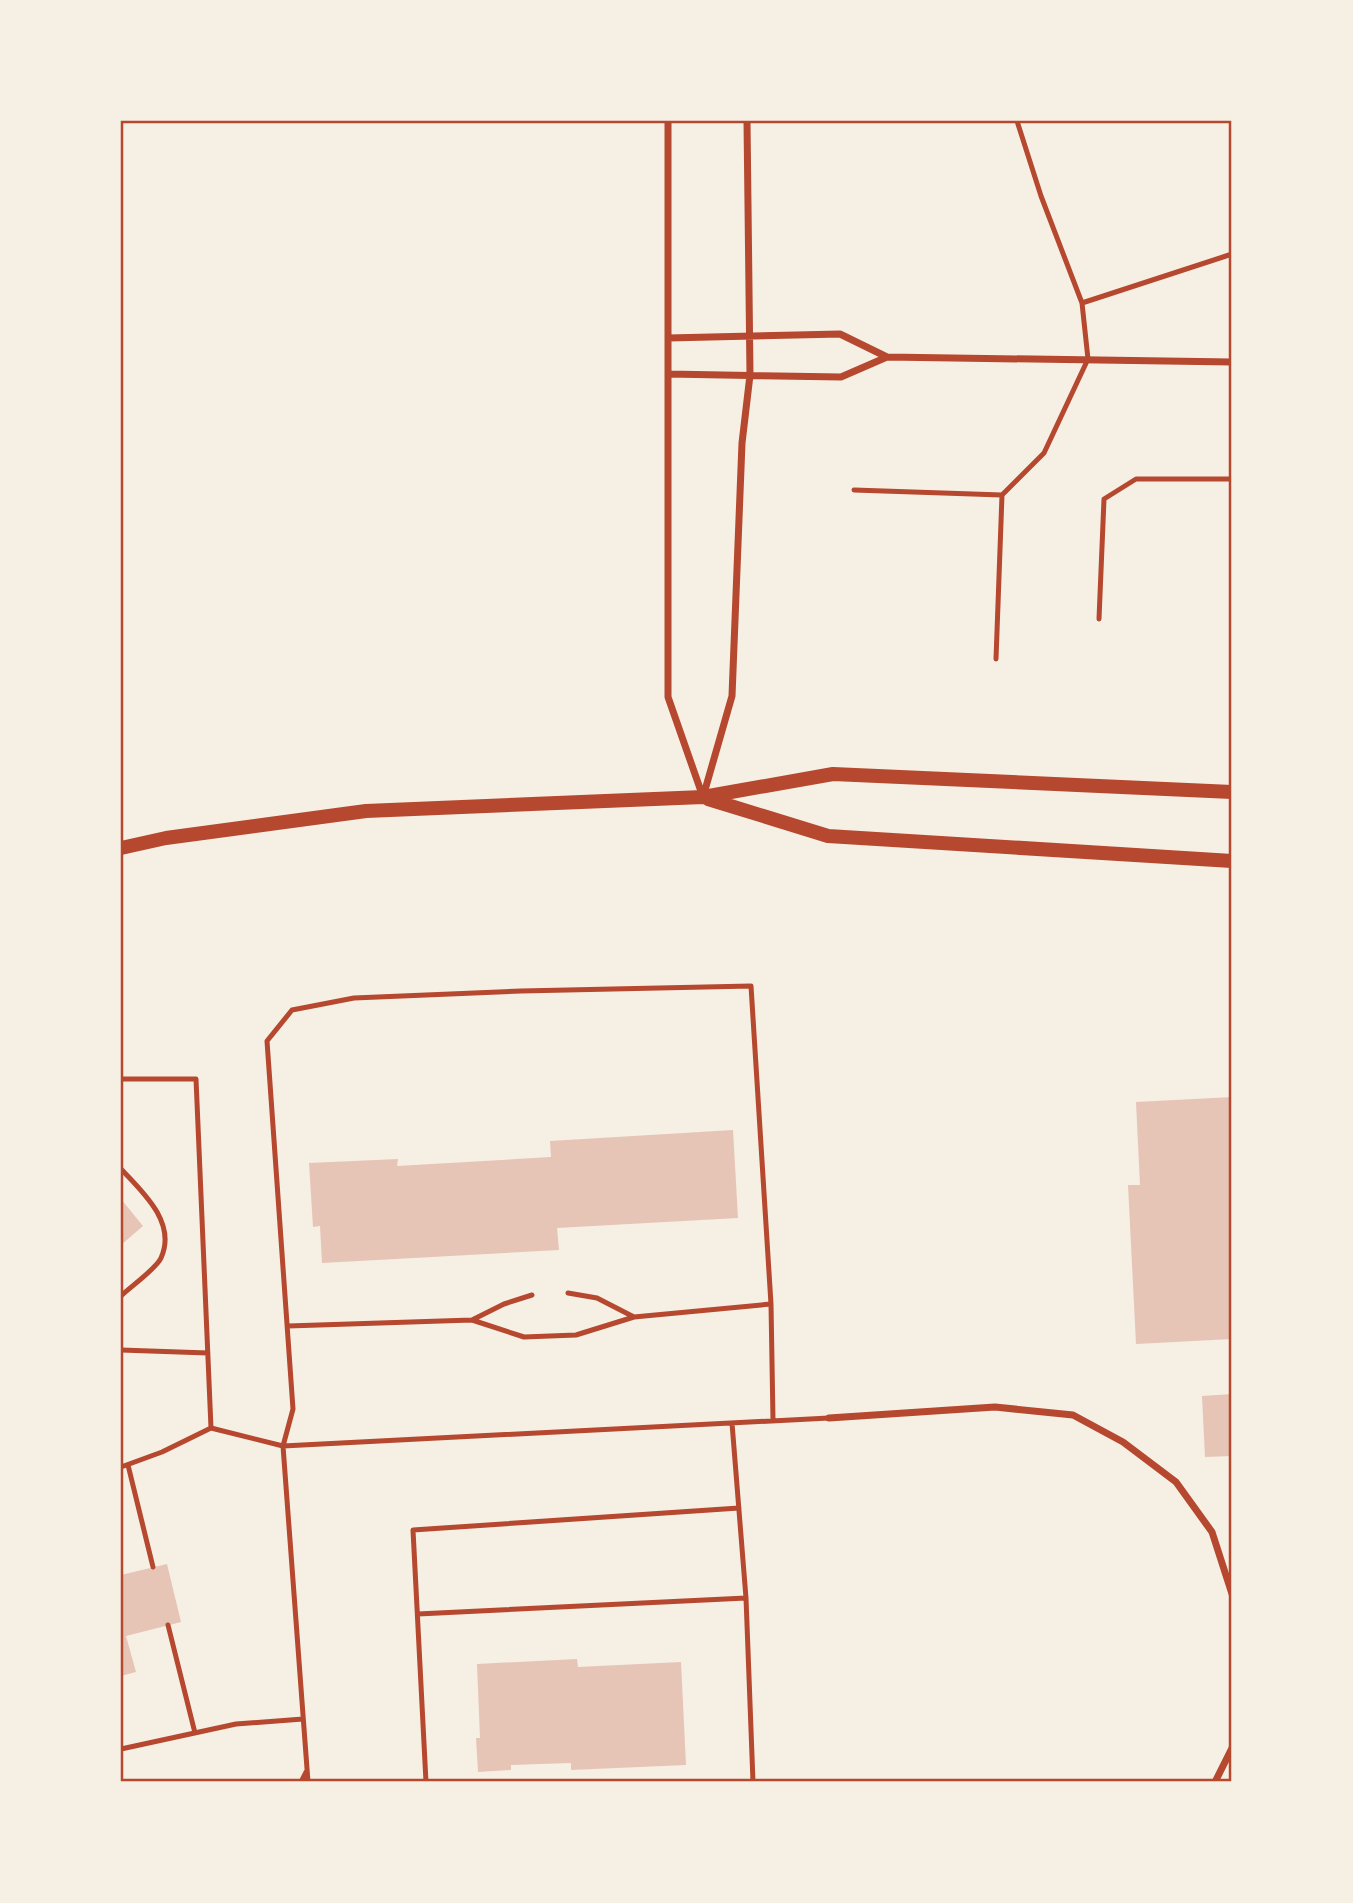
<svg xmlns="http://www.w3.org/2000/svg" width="1353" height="1903" viewBox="0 0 1353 1903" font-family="Roboto,sans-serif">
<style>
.building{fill:#e6c5b7}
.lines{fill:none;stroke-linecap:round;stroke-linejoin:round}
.service{stroke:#b5482f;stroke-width:5}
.minor{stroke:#b5482f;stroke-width:7}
.secondary{stroke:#b5482f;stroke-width:14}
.neatline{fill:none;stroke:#b5482f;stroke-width:2.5}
</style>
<rect width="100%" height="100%" fill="#f6efe4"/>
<!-- building -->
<path class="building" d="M1232,1097V1339L1136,1344L1128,1185H1140L1136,1102Z
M733,1130L738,1218L557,1228L559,1250L322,1263L320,1226L313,1227L309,1163L398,1159L397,1166L551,1157L550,1141Z
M121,1199L143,1226L121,1245Z
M1232,1394V1456L1205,1457L1202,1396Z
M167,1564L181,1622L126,1636L136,1672L121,1676V1575Z
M577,1659L578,1667L681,1662L686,1765L571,1770V1763L511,1765V1770L478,1772L476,1738H480L477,1664Z"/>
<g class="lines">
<!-- service -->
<path class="service" d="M1082,303L1232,254
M854,490L1002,495
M1099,619L1104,499L1136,479H1232
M996,659L1002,495L1044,453L1088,359L1082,303L1041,196L1017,121
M121,1079H196L211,1428L283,1446L293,1409L267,1041L292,1010L354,998L521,991L751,986L771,1304L634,1317L576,1335L524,1337L472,1320L288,1326
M121,1169C143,1192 177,1223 161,1258C156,1269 130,1287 121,1296
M568,1293L597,1298L634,1317
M771,1304L773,1420
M472,1320L504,1304L532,1295
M121,1350L208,1353
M732,1423L746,1598L753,1782
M128,1465L153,1567
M121,1467L162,1452L211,1428
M418,1614L746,1598
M168,1625L195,1733
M121,1749L236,1724L303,1719
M301,1782L306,1772
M308,1782L283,1446L829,1418
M426,1782L413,1530L739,1508"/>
<!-- minor -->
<path class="minor" d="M668,121V697L703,797
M668,338L840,334L887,357
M668,374L841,377L887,357L1232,362
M703,797L732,696L742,443L750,375L747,121
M829,1418L995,1407L1073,1415L1123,1442L1176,1482L1212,1532L1232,1594
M1215,1782L1232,1748"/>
<!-- secondary -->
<path class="secondary" d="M708,799L828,836L1232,861
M121,848L166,838L366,811L703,797L833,774L1232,792"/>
</g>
<!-- border -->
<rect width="1353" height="1903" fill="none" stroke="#f6efe4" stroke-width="245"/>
<rect x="122" y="122" width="1108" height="1658" class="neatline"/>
</svg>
